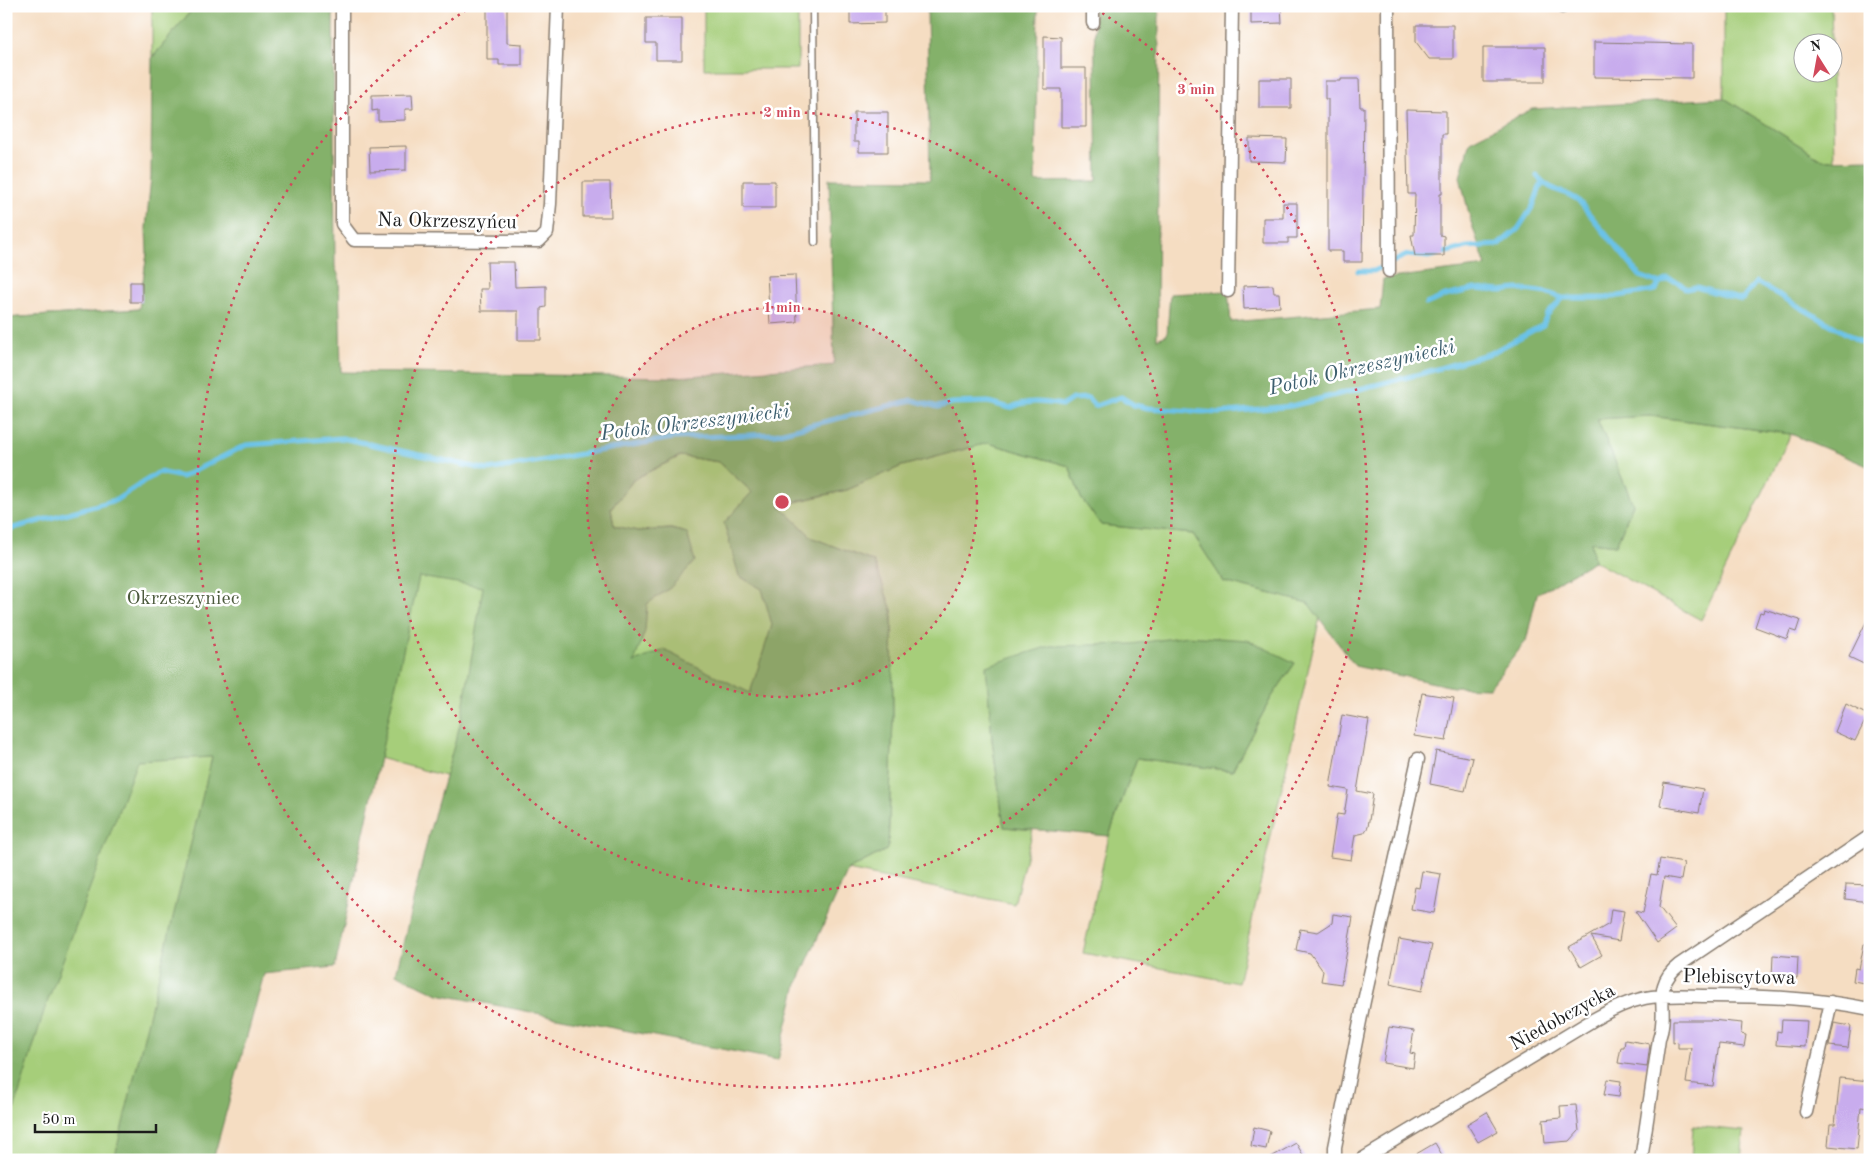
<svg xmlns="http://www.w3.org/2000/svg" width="1876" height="1166" viewBox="0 0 1876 1166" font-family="'Old Standard TT',serif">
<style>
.green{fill:#a6ce7a;stroke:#61754b}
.forest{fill:#84b16a;stroke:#506643;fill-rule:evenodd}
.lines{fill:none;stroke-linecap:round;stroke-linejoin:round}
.stream{stroke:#6bc2e8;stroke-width:5}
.building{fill:#c8aced}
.service-casing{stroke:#887c6f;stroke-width:9}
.minor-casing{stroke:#887c6f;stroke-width:15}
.service{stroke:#fff;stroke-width:6}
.minor{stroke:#fff;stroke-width:12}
.ring{fill:none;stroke:#d1495b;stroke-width:2.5;stroke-dasharray:2.5 5}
.labels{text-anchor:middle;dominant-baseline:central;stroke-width:5;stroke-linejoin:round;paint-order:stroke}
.street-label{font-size:20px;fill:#1c1c1c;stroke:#fff}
.park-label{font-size:20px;fill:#4c5a3d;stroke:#fff}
.water-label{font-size:21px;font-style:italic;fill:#3c5e6e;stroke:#fff}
.centre{fill:#d1495b;stroke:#fff;stroke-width:2.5}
.ring-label{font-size:15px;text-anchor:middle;font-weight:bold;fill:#d1495b;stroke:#fff;stroke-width:5;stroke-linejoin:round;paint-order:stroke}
</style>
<rect width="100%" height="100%" fill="#fff"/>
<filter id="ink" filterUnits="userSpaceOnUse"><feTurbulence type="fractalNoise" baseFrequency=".02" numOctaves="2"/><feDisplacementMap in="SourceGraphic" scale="10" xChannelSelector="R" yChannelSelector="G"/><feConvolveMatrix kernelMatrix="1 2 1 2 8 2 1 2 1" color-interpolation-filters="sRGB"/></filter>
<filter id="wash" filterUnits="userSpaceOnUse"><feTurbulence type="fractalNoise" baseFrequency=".0096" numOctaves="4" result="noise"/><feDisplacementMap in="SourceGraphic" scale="20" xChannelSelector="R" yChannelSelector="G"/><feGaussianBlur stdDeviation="1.12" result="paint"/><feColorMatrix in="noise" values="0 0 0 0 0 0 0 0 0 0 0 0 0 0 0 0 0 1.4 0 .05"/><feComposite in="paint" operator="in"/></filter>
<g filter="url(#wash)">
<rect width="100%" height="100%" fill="#f5ddc2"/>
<!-- green -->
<path class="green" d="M152,6H195L152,58Z
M704,6H798V69H704Z
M1724,6H1831L1832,42H1804V72L1832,73L1834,160H1823L1724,98Z
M147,254V272L339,277L343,525L689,541L687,533L671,529L638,531L614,526L611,509L634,479L681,456L719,462L753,492L724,523L813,552L801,714L496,790L379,758L149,1160H6V318L139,309Z
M1650,416L1791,434L1701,620L1594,561L1590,542L1616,545L1633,504L1597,419Z
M988,443L1069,466L1081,498L1101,525L1193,534L1224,582L1308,603L1320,617L1238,983L1083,953L1109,836L1137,758L1232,771L1271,698L1295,663L1194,637L987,666L992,740L1004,827L1033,830L1014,904L848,870L888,849L893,719L892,610L874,562L813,538L779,506L847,490L902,466Z
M1693,1126L1744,1131L1741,1160H1691Z"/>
<!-- forest -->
<path class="forest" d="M195,6H333L335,267L339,277L341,372L676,377L834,365L829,179L930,180L927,6H1038L1035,182L1097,181L1094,6H1159L1157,339L1167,335L1170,294L1228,291L1231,322L1380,309L1383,279L1486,266L1471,222L1460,177L1470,141L1532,109L1724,98L1823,160L1870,159V467L1791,434L1650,416L1597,419L1633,504L1616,545L1591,542L1594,561L1537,594L1526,641L1489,688L1453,687L1355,666L1308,603L1224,582L1193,534L1101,525L1081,498L1069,466L988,443L902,466L847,490L779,505L813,538L874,562L892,610L893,719L888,849L848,870L797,984L778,1060L438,994L396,974L429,833L461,721L483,587L419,577L335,967L264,974L213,1160H114L212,757L137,761L44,1011L6,1137V318L139,309L147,254L146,228L151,177L152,58ZM680,456L719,462L752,492L724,523L739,576L762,589L772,625L750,693L664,650L634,662L645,631L647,604L670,588L695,561L687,533L671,529L638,531L614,526L611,509L634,479Z
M1187,636L1248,640L1295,663L1271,698L1232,771L1137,758L1109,836L1004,827L992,740L986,666L1050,646L1132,644Z"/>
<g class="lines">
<!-- stream -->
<path class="stream" d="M1537,176C1551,192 1561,189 1578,200L1640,276L1659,283
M1358,271H1374L1407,255L1428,257L1467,247L1498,245L1518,229L1533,206L1542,182
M1426,304L1445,296L1475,289L1501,291L1517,289L1548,293L1563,298
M6,530L116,500L159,472L182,477L246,445L342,438L488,470L673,438L775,434L912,400L938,407L952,403L988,402L1010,408C1028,399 1044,402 1063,405L1072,399L1088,398L1095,406L1121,397L1134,405L1148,408L1219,413L1291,406L1420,374L1491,353L1543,325L1547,315L1563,298H1606L1656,290L1659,283L1668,279L1678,282L1686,289L1696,287L1742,300L1756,282L1870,347"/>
</g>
<g id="blocks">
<!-- building -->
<path class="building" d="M487,6H507V43L522,44V65H499V60H487Z
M850,6H885V23L850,24Z
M1251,6H1281L1282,23L1251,24Z
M646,18H682V60H656V43H646Z
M1416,25H1453V59H1429L1416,42Z
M1044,36L1061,37V68H1086V127H1061V89H1044Z
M1594,42L1692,44V78L1594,77Z
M1483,47H1545V82H1483Z
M1259,79H1291V108H1259Z
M1341,79H1359L1360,107H1364L1362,262H1343V251H1328V99H1325V81H1341Z
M412,94L413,109H405V120L378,121V110L372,111V95Z
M1406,110L1446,111V134H1442V194H1440V235L1444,236V256H1415L1411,235H1414L1415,194H1408Z
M854,112H888V152H859V142H854Z
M1249,138L1287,139L1286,162L1249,161Z
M406,146V170L370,171L369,147Z
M743,181H775V208H743Z
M583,182H610L611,217H583Z
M1283,203H1297V238H1288V243H1263V218H1283Z
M487,262H514L515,287L546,286V307L541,308V340H518V311H481L480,289H488Z
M795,275L797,322L770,324L767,276Z
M130,282H142V302H130Z
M1273,285L1274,293H1279L1280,307L1244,309L1243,286Z
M1764,609L1800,620L1796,632L1790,630L1787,639L1755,627L1760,612L1763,613Z
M1870,614V667L1849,657Z
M1422,693L1454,698L1446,741L1414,736Z
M1846,704L1868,715L1855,741L1835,732Z
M1342,715L1369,720L1357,791L1373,794L1368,827L1364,833L1355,835L1351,860L1330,857L1337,814L1344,815L1348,790L1330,787Z
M1436,751L1473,758L1465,791L1430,784Z
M1664,782L1703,789L1699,813L1660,806Z
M1660,859L1684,863L1681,880L1664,877L1659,907L1676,929L1657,943L1635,911L1643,913L1651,874L1657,875Z
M1422,871L1441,874L1434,913L1411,909L1415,887L1419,888Z
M1846,884L1870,885V902L1845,899Z
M1611,909L1624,911L1619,941L1591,936L1602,955L1581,967L1569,947L1609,924Z
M1333,914L1353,917L1341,984L1321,981L1323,971L1310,953L1296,950L1300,929L1318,932L1332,923Z
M1399,939L1432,945L1422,991L1390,984Z
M1864,944H1870V984L1853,981L1855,968L1859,969Z
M1773,955L1798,957L1797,978H1772Z
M1673,1020H1711L1742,1023L1741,1034L1746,1035L1744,1047L1719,1044L1713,1086L1686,1083L1691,1048H1678V1042L1673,1043Z
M1782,1020L1807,1021L1805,1047L1776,1045L1777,1031L1781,1032Z
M1834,1023L1851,1026L1848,1048L1829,1046Z
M1389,1027L1414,1031L1410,1053L1415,1054L1413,1068L1383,1063Z
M1625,1040L1650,1044L1647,1067L1618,1063L1621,1047H1624Z
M1840,1078L1870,1081L1868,1108L1861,1107L1857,1149L1828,1146L1830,1124H1835Z
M1607,1079L1621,1081L1619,1097L1604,1095Z
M1576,1105L1579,1131L1570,1141L1545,1143L1543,1120L1561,1118L1560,1106Z
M1487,1112L1498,1131L1478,1142L1467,1124Z
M1254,1127L1270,1131L1266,1149L1251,1146Z
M1296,1143L1306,1160H1266Z
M1435,1143L1445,1160H1406Z"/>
</g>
</g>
<g filter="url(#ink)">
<use href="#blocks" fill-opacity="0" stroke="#887c6f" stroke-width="1"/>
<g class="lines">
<defs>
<path id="service" d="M813,6L815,242"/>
<path id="minor" d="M342,6V224L354,240L539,241L547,233L550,204L558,6
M1093,6V23
M1388,6L1389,271
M1562,6V7
M1228,291L1232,6
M1806,1112L1831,1002
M1335,1160V1147L1364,1001L1418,759
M1361,1160L1593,1020C1610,1010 1626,1002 1645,998C1666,994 1689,996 1710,996C1764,996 1817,998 1870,1009
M1641,1160L1659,1039C1670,1009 1650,988 1679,965L1870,836"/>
</defs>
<!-- service casing -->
<use href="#service" class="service-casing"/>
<!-- minor casing -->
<use href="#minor" class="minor-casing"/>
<!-- service -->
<use href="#service" class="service"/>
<!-- minor -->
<use href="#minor" class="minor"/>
</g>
</g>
<!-- distance rings -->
<circle cx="782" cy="502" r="195" fill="#d1495b" fill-opacity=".12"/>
<g class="ring">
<circle cx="782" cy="502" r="195"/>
<circle cx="782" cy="502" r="390"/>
<path d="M1096 9A585 585 0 1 1 468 9"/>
</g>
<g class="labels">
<!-- street labels -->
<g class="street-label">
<text transform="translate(447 222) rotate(1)">Na Okrzeszyńcu</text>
<text transform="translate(1739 978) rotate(1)">Plebiscytowa</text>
<text transform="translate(1563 1018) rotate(-29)">Niedobczycka</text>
</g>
<!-- park labels -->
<g class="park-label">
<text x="183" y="599">Okrzeszyniec</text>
</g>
<!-- water labels -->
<g class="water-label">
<text transform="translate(1362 368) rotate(-13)">Potok Okrzeszyniecki</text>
<text transform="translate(695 423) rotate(-7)">Potok Okrzeszyniecki</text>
</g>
</g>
<circle cx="782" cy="502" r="8" class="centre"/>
<g class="ring-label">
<text x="1196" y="94">3 min</text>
<text x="782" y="117">2 min</text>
<text x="782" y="312">1 min</text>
</g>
<!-- margin -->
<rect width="1876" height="1166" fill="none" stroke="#fff" stroke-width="25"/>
<!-- north arrow -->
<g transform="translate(1818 58) rotate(349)"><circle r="24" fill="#ffffff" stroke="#a4a4a4"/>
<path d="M0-4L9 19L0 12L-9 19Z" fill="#d1495b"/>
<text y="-8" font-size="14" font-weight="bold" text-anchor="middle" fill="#1c1c1c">N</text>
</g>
<!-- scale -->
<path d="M35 1124v8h121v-8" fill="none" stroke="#1c1c1c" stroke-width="2.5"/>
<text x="42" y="1124" font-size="15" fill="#1c1c1c" stroke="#ffffff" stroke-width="4" paint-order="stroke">50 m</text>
</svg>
